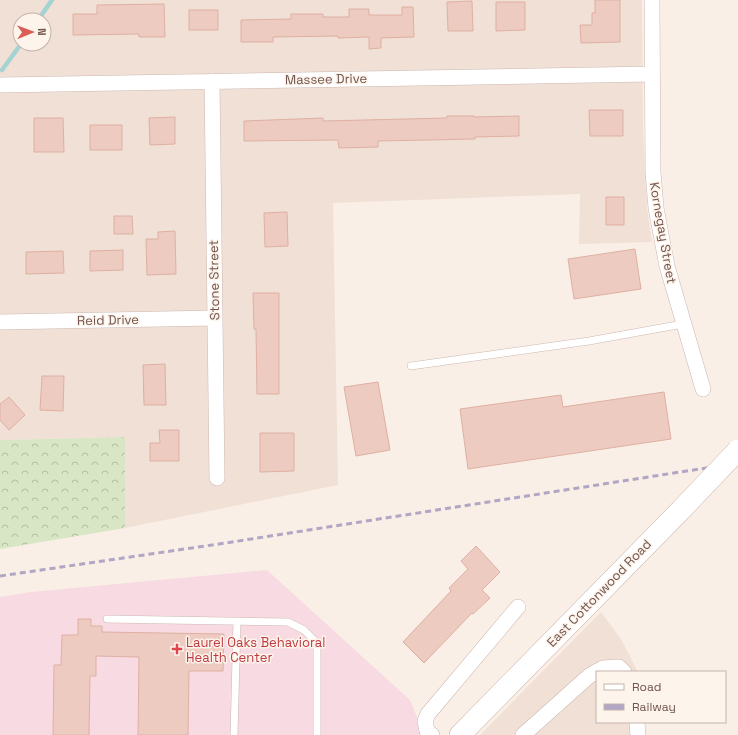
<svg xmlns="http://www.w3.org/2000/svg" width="738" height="735" viewBox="0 0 738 735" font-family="'Space Grotesk',sans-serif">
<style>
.residential{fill:#f1e0d5;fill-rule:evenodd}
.medical{fill:#f7dae2}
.forest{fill:url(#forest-crowns)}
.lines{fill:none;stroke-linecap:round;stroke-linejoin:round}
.stream{stroke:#a4d3d3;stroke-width:4.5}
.building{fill:#edcbc0;stroke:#deb0a2}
.service-casing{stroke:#cdb8b0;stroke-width:8}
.minor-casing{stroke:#cdb8b0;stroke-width:16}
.secondary-casing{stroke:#cfb7ae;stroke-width:22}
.service{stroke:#fff;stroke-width:7}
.minor{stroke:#fff;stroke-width:15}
.secondary{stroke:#fff;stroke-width:21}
.rail{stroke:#b1a6c3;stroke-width:3;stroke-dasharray:6 4;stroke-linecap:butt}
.secondary-bridge-casing{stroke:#cfb7ae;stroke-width:22;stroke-linecap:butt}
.secondary-bridge{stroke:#fff;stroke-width:21}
.health-dot{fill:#e0444e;stroke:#fdf4ec;stroke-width:1.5}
.labels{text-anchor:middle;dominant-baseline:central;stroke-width:3;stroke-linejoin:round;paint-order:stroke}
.street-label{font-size:13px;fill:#71544d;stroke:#fdf4ec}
.health-label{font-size:13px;fill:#be3a42;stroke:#fdf4ec;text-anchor:start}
</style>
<defs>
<pattern id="forest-crowns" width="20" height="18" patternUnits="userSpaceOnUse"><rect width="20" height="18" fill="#d8e6c6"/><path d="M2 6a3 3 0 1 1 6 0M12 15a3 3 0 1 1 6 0" fill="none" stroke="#b4bda3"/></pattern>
</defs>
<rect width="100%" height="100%" fill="#faefe6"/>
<!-- residential -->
<path class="residential" d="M0,0H642L643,130L647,208L652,242L579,244L580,194L333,203L338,485L125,528V437L0,440ZM20,20H44V44H20Z
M601,612L621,639L638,672H597V722H643L645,735H480Z"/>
<!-- medical -->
<path class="medical" d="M267,570L410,700L419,722L423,735H0V597L31,592Z"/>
<!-- forest -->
<path class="forest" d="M125,437V528L0,549V440Z"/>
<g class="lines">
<!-- stream -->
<path class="stream" d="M38,20L52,0
M2,70L21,44"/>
</g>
<!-- building -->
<path class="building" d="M595,0H620V42L581,43L580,25H592V13H595Z
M472,1L473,31H448L447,2Z
M496,2H525V30L496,31Z
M164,4L165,37H139V34L73,35V14H97V5Z
M402,7H413L414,37L381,38V48L369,49V37L338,38V36L273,37V42H241V20L291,19V14H323V17H349V9H369V15H402Z
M189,10H218V30H189Z
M589,110H623V136H590Z
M447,116H474V117L519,116V136L475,137V139L378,141V147L339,148L338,140L244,141V121L323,118V121L447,118Z
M175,117V144L150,145L149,118Z
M34,118H63L64,152H34Z
M90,125H122V150H90Z
M606,197H624V225H606Z
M287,212L288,246L265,247L264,213Z
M114,216H132L133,234H114Z
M175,231L176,274L147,275L146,239H158V232Z
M635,249L641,289L574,299L568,259Z
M123,250V270L90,271V251Z
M63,251L64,273L26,274V252Z
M253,293H279V394H257L256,329H254Z
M165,364L166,405H144L143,365Z
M42,376H64L63,411L40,410Z
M378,382L390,450L356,456L344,387Z
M664,392L671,439L468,469L460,409L561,395L563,407Z
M9,397L25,415L9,430L0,420V404Z
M159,430H179V461H150V443H160Z
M260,433H294V471L260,472Z
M476,546L500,572L482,590L490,598L473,614L472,613L424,663L403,642L451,591L449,588L468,569L461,561Z
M78,619H91V626H102V632L224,634L223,671H189L188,735H138L139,657L96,656V676H90L89,735H53L54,665H61L62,635H78Z"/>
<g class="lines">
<defs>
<path id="service" d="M411,366L589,341L683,324
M107,619L288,622L304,630L317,643V735
M234,735L237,621"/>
<path id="minor" d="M652,0L653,172L656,208L667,266L703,389
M212,81L217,478
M0,85L652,74
M0,322L215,318
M637,722L638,735
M432,735L427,731L425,721L428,714L518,607
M523,735L589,676L603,668L619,667L624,672"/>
<path id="secondary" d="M460,735L679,512"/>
</defs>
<!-- service casing -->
<use href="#service" class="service-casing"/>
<!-- minor casing -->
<use href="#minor" class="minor-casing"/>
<!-- secondary casing -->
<use href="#secondary" class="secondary-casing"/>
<!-- service -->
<use href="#service" class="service"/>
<!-- minor -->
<use href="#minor" class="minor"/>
<!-- secondary -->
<use href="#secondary" class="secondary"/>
<!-- rail -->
<path class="rail" d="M0,576L219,544L738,463"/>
<defs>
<path id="secondary-bridge" d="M679,512L738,450"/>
</defs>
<!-- secondary-bridge casing -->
<use href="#secondary-bridge" class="secondary-bridge-casing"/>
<!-- secondary-bridge -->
<use href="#secondary-bridge" class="secondary-bridge"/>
</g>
<!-- markers -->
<path class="health-dot" d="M175 643h4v4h4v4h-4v4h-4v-4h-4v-4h4z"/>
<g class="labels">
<!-- street labels -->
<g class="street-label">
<text transform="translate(326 79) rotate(-1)">Massee Drive</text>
<text transform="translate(663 233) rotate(80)">Kornegay Street</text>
<text transform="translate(214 280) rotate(-91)">Stone Street</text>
<text transform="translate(108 320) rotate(-1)">Reid Drive</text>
<text transform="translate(599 593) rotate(-46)">East Cottonwood Road</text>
</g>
<!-- health labels -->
<g class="health-label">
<text x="186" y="642">Laurel Oaks Behavioral<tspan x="186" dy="15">Health Center</tspan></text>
</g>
</g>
<!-- legend -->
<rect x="596" y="671" width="130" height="52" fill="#fdf4ec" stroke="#c5b4ac"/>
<rect x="604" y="684" width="20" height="6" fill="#ffffff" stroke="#c5b4ac"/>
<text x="632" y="691" font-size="12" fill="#71544d">Road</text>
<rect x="604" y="704" width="20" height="6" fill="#b1a6c3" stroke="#c5b4ac"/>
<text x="632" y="711" font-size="12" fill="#71544d">Railway</text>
<!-- north arrow -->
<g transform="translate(32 32) rotate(89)"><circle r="19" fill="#fdf4ec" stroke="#c5b4ac"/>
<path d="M0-3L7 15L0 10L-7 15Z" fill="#d95f56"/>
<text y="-6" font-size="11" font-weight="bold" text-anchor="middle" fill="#71544d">N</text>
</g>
</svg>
